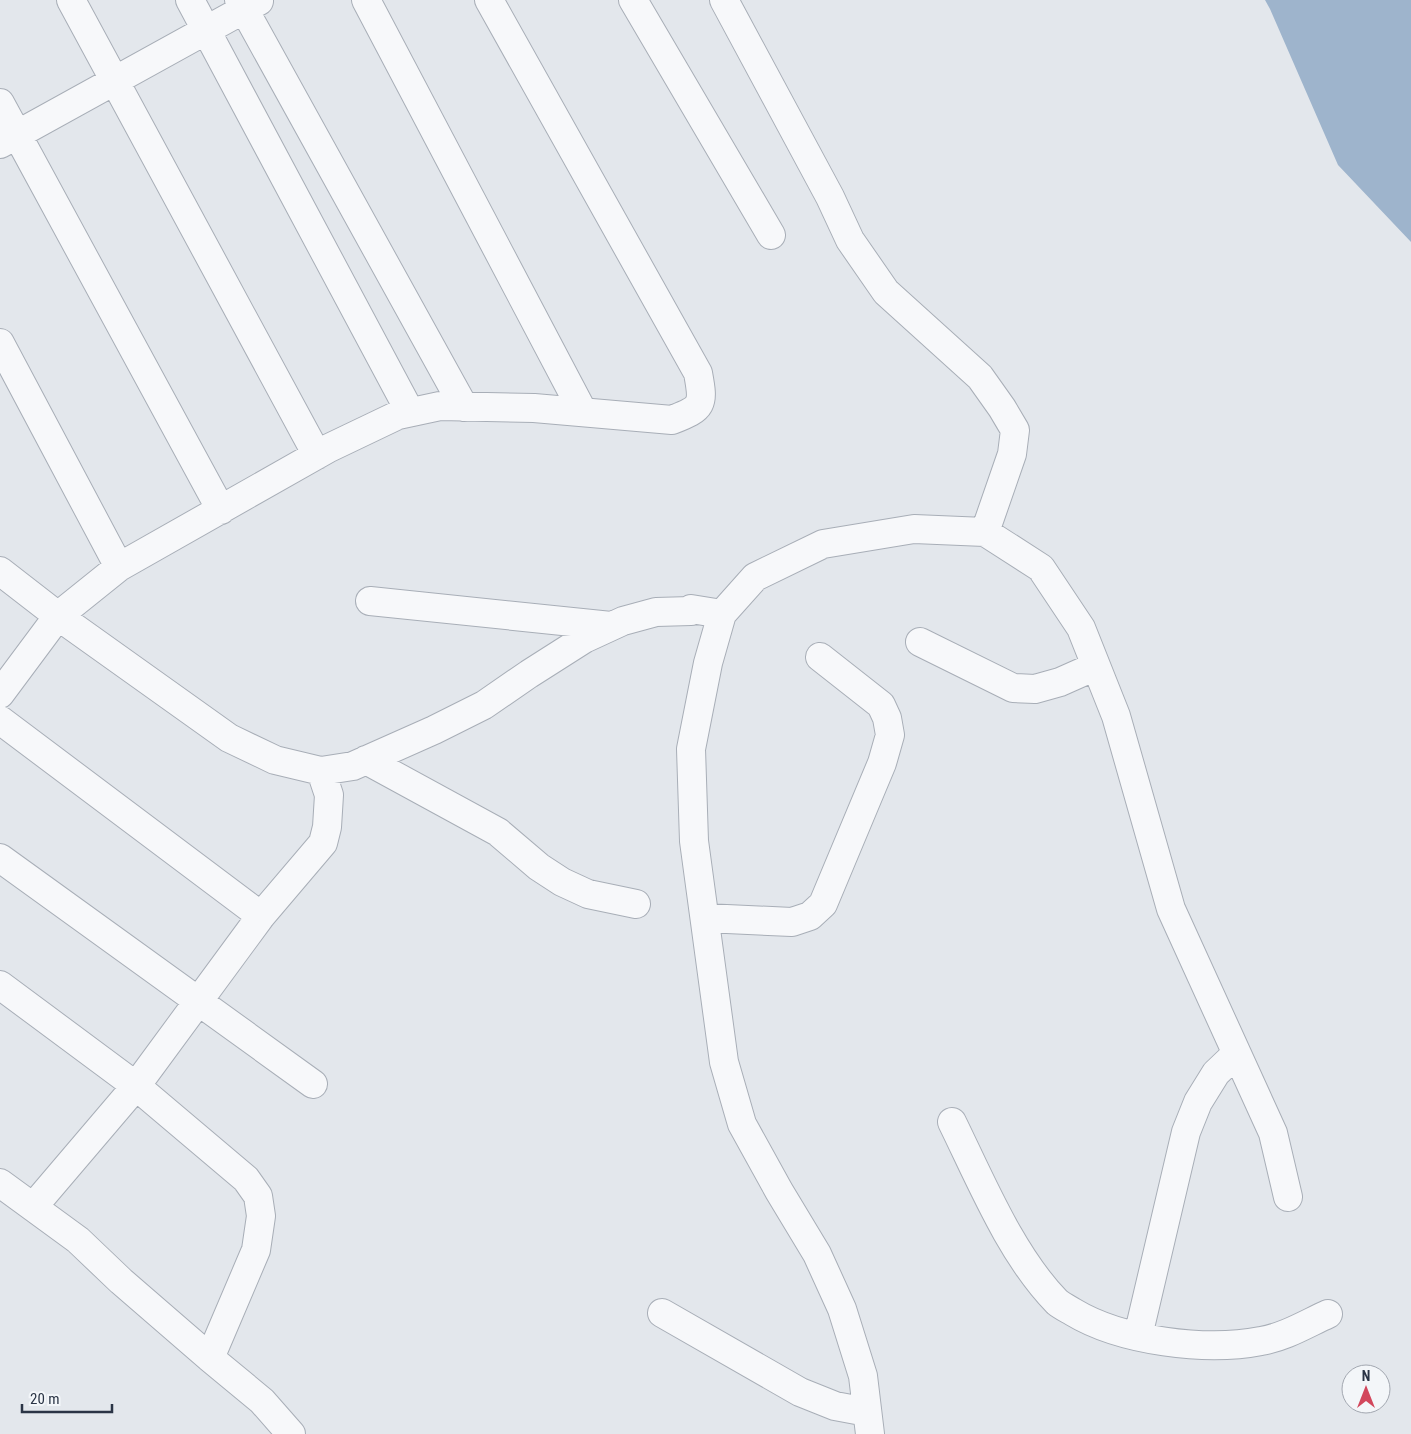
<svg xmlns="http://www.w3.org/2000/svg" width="1411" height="1434" viewBox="0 0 1411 1434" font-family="'Roboto Condensed',sans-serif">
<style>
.water{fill:#9eb4cc}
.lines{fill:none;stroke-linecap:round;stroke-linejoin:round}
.minor-casing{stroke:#a8aeb7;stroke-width:30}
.minor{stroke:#f7f8fa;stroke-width:28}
</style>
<rect width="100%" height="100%" fill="#e3e7ec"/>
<!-- water -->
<path class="water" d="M1265,0H1411V242L1338,165L1270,9Z"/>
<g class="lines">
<defs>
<path id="minor" d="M71,0L317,455
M190,0L410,412
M239,0L464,407
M366,0L583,412
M633,0L771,235
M724,0L830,197L850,240L886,292L980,377L1002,408L1015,430L1012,454L985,532
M0,103L221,510
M0,144L259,1
M0,343L119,567
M0,571L58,616L229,738L275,760L321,771L353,766L434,730L484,705L529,674L584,639L623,621L656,612L691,611V609L722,614
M370,601L611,626
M920,642L1013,688L1035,689L1060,682L1096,666
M0,694L58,616L119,567L329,448L398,415L440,406L534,408L672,420C703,408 704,405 698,373L489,0
M0,720L261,916
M366,760L498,832L539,867L562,882L588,894L636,904
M0,858L313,1084
M705,918L792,922L810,916L823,904L882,763L890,735L887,718L881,705L820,657
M0,985L136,1086L246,1179L258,1196L261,1216L256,1250L210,1358
M952,1122C981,1181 1011,1255 1057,1302C1062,1306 1068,1309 1073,1312C1121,1341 1206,1352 1261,1341C1285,1337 1306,1324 1328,1314
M0,1183L78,1240L121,1281L210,1358L262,1401L291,1434
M33,1207L136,1086L261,916L323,843L327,827L329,795L321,771
M662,1313L800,1392L835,1406L867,1412
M1138,1336L1186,1132L1198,1102L1216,1073L1236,1054
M870,1434L863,1376L842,1309L817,1254L779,1191L742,1124L724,1062L694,841L691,749L708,663L722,614L755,577L823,544L914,529L985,532L1041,568L1081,628L1116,716L1171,909L1273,1133L1288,1197"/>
</defs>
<!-- minor casing -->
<use href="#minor" class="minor-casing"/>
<!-- minor -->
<use href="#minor" class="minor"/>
</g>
<!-- north arrow -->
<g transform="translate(1366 1389)"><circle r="24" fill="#f3f6f9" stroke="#a3a8b1"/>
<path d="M0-4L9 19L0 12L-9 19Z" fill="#d2475c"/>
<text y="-8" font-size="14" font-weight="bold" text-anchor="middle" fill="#2a3445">N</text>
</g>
<!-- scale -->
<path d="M22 1404v8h90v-8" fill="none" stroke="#2a3445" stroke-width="2.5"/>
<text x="30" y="1404" font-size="15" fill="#2a3445" stroke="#f3f6f9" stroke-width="4" paint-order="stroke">20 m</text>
</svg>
